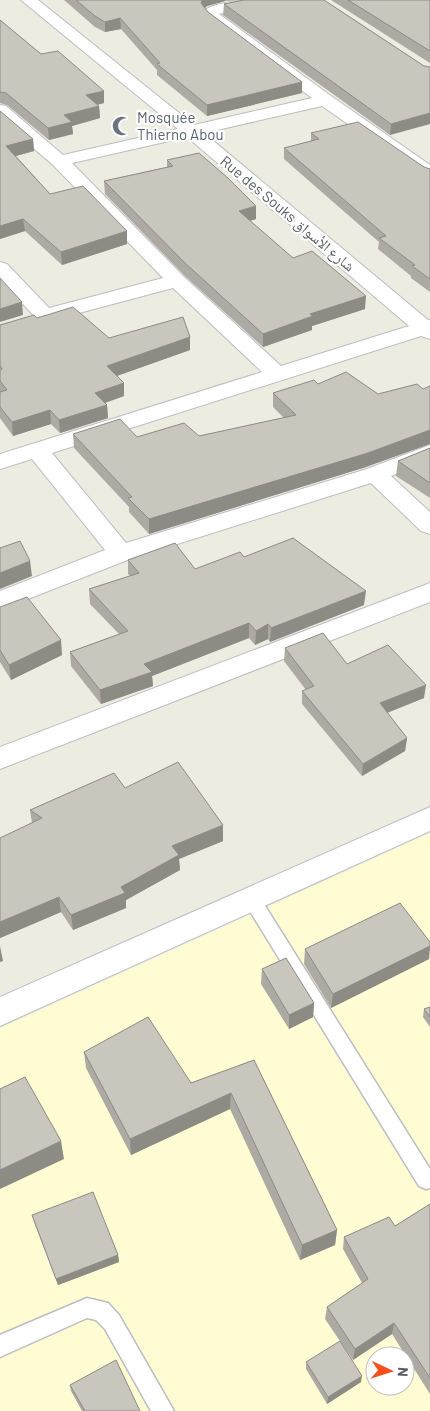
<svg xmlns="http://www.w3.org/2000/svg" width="430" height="1411" viewBox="0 0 430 1411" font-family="Barlow,'Noto Naskh Arabic',sans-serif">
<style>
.commercial{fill:#fffbd3;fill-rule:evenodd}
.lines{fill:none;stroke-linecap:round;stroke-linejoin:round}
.service-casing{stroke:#bbbdc3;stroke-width:3}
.minor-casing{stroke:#bbbdc3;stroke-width:2}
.secondary-casing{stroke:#bbbdc5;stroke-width:2}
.service{fill:#fff;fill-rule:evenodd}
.minor{fill:#fff;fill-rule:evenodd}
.secondary{fill:#fff;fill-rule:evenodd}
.wall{fill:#acaaa3}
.shaded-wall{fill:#8c8b84}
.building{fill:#c8c6bd;stroke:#8c8b84}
.labels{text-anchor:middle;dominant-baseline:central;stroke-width:4.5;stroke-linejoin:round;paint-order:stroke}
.far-worship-label{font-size:15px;fill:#5b616d;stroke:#fff;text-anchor:start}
.far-street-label{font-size:15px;fill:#595c62;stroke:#fff}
</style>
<rect width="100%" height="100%" fill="#edece0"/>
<!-- commercial -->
<path class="commercial" d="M430,833V1411H0V1028ZM375,1356H405V1386H375Z"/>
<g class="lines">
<defs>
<path id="service" d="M251,891L257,893L430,1169V1188L426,1189L419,1186L245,903L243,898L245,893Z
M87,1298L108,1303L119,1315L174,1411H151L105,1329L96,1320L87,1318L0,1357V1335Z"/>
<path id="minor" d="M21,0H38L194,125L312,98L209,21L203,12C213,0 256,0 272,0L269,3L219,14L331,96L430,165V178L424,177L322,106L204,133L428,320H430V339L421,336L52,453L126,543L367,469L430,445V460L391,476L430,512V534L421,531L371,483L130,559L0,610V591L105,550L32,459L0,469V454L262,372L173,288L45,322L38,320L0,280V262L7,264L49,308L163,278L53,165L0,119V105L6,106L63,155L178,129ZM187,137L409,326L281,366L184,277L72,163Z
M430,583V602L0,769V747Z"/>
<path id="secondary" d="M430,807V831L0,1026V997Z"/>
</defs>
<!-- service casing -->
<use href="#service" class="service-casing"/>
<!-- minor casing -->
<use href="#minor" class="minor-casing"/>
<!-- secondary casing -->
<use href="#secondary" class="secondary-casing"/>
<!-- service -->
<use href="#service" class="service"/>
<!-- minor -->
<use href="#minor" class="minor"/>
<!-- secondary -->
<use href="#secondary" class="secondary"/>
</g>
<!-- wall -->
<path class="wall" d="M64,0H324L424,66L390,135L223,15L224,4L243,0L225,1L207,6L205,8L208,12L302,93L207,116L157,75V70L121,29L105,32L95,27Z
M331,0H430V63Z
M0,20L41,54L104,103L97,105L99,106L100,118L72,126L73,134L49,140L7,105L0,103Z
M0,111L33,139L34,151L16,156L50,194L127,244L62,265L25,231L0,239Z
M311,133L430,169V292L411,278V276L378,249L379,242L284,159V148L311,141Z
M167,160L256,206V219L250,221L293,258L365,309L312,326V330L263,347L185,276L105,194L104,181L167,167Z
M37,318L109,338L190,337V350L117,376L124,396L105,403L107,405L108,418L60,433L51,424L13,436L0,418V325Z
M273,393L366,467L149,534L129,512V507L74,448L73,434L137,437L199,436L284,418L273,407Z
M430,448V498L396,476L398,461Z
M244,557L364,605L270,642L268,639L255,645L249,638L152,676L153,686L101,704L71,666L70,652L119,634L90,604L89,589L130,576L128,574V560L195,569Z
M0,607L62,655L11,680L0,662Z
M285,648L347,664L424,698L387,713L407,738L405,751L362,776L302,704V691L306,690L284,661Z
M125,788L223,841L179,859L180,870L126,900V908L73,930L61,912L0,938V838L32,823L30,810Z
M430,942L429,959L331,1008L304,964L305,949Z
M262,969L314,1003L313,1017L289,1029L261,984Z
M430,1007V1027L423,1017L424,1009Z
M84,1052L191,1083L254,1060L337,1230L335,1245L300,1260L230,1109L131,1155L86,1068Z
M430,1204V1394L392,1334L353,1360L325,1319L327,1307L362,1283L343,1249L344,1237L395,1226Z
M32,1215L118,1255L119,1262L58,1285L34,1222Z
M306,1362L361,1382L327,1404L306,1369Z
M70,1385L140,1411H82L71,1391Z"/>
<!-- shaded-wall -->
<path class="shaded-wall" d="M202,0H225V1L207,6L202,11L201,13Z
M120,18L121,29L105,32V22Z
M302,82V93L207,116V105Z
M104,91V103L87,107L86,95Z
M99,106L100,118L72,126L73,134L49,140L48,128L64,115Z
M430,113V124L390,135L391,124Z
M33,139L34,151L8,158L6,146Z
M256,206V219L239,224V211Z
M23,219L25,231L0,239V226Z
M127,231V244L62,265L61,252Z
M366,296L365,309L312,326V330L263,347V334L310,314Z
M22,302L23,315L0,322V309Z
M190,337V350L108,379L107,366Z
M124,383V396L96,406L95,393Z
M107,405L108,418L60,433L59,420Z
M50,410L51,424L13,436L12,422Z
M430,430V444L366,467L149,534V519Z
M30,561L32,576L0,589V573Z
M366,591L364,605L270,642L271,628Z
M249,623V638L152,676L153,686L101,704L100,690L144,664Z
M268,624V639L255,645L256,631Z
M61,640L62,655L11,680L9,665Z
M426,685L424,698L379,716L380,703Z
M407,738L405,751L362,776L363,764Z
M223,825V841L179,859L180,870L126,900V908L73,930L71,915L121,887L172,846Z
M59,897L61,912L0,938V922Z
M0,946L3,961L0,962Z
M430,946L429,959L331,1008L333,994Z
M314,1003L313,1017L289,1029V1015Z
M231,1093L230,1109L131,1155L130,1139Z
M61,1141L64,1159L0,1189V1170Z
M337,1230L335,1245L300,1260L302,1245Z
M118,1255L119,1262L58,1285L56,1279Z
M394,1323L392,1334L353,1360L355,1349Z
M362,1376L361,1382L327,1404L328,1397Z"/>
<!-- building -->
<path class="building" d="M76,0H202L201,3L208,12L302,82L207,105L157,64L160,63L120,18L105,22L95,16Z
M244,0H324L424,66L430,67V113L391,124L224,4Z
M348,0H430V51Z
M0,20L41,54L58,51L104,91L86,95L99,106L64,115L72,122L48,128L6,93L0,92Z
M0,111L33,139L6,146L50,194L83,186L127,231L61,252L23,219L0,226Z
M358,122L424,167L430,169V279L412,266L415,265L379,238L386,236L284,148L319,139L311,133Z
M199,153L228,178L256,206L239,211L293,258L312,251L366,296L310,314L313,316L263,334L185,263L104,181L173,166L167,160Z
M0,278L22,302L0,309Z
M73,307L109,338L183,317L190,337L107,366L124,383L95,393L107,405L59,420L50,410L12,422L0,407V392L7,390L0,381V370L2,369L0,365V325L34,315L37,318Z
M346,372L378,394L417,384L423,389L430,386V430L368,453L149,519L128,498L132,497L73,434L120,419L137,437L184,423L199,436L296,415L273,393L314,380L318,384Z
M430,448V483L398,461Z
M293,538L366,591L271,628L268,624L256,631L249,623L144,664L152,672L100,690L70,652L128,631L89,589L139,573L128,560L175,543L195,569L240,552L244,557Z
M20,541L30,561L0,573V548Z
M27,597L61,640L9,665L0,650V607Z
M323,633L347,664L388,645L426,685L380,703L407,738L363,764L302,691L314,686L285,648Z
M178,762L223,825L172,846L179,855L121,887L125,893L71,915L59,897L0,922V838L42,818L30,810L114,773L125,788Z
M400,903L430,942V946L333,994L305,949Z
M286,958L314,1003L289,1015L262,969Z
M430,1007V1017L424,1009Z
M148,1017L191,1083L254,1060L337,1230L302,1245L231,1093L130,1139L84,1052Z
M25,1077L61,1141L0,1170V1089Z
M93,1192L118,1255L56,1279L32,1215Z
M430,1204V1378L394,1323L355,1349L327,1307L368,1279L344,1237L389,1217L395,1226Z
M340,1341L362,1376L328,1397L306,1362Z
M116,1360L140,1411H85L70,1385Z"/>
<!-- icons -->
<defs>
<symbol id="mosque-bare" viewBox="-9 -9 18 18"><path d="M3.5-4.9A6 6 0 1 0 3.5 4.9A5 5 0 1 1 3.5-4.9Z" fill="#6b7280" stroke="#fff" stroke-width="2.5" paint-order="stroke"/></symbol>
</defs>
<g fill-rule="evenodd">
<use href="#mosque-bare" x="108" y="112" width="28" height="28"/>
</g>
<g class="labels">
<!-- far-worship labels -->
<g class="far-worship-label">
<text x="137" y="117">Mosquée<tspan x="137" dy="17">Thierno Abou</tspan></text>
</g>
<!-- far-street labels -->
<g class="far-street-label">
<text transform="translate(288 213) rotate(40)">Rue des Souks شارع الأسواق</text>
</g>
</g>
<!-- north arrow -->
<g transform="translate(390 1371) rotate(94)"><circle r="24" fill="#ffffff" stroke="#bdbec0"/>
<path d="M0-4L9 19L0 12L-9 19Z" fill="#f74e1d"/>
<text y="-8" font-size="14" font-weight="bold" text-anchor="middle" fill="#595c62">N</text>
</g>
</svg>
